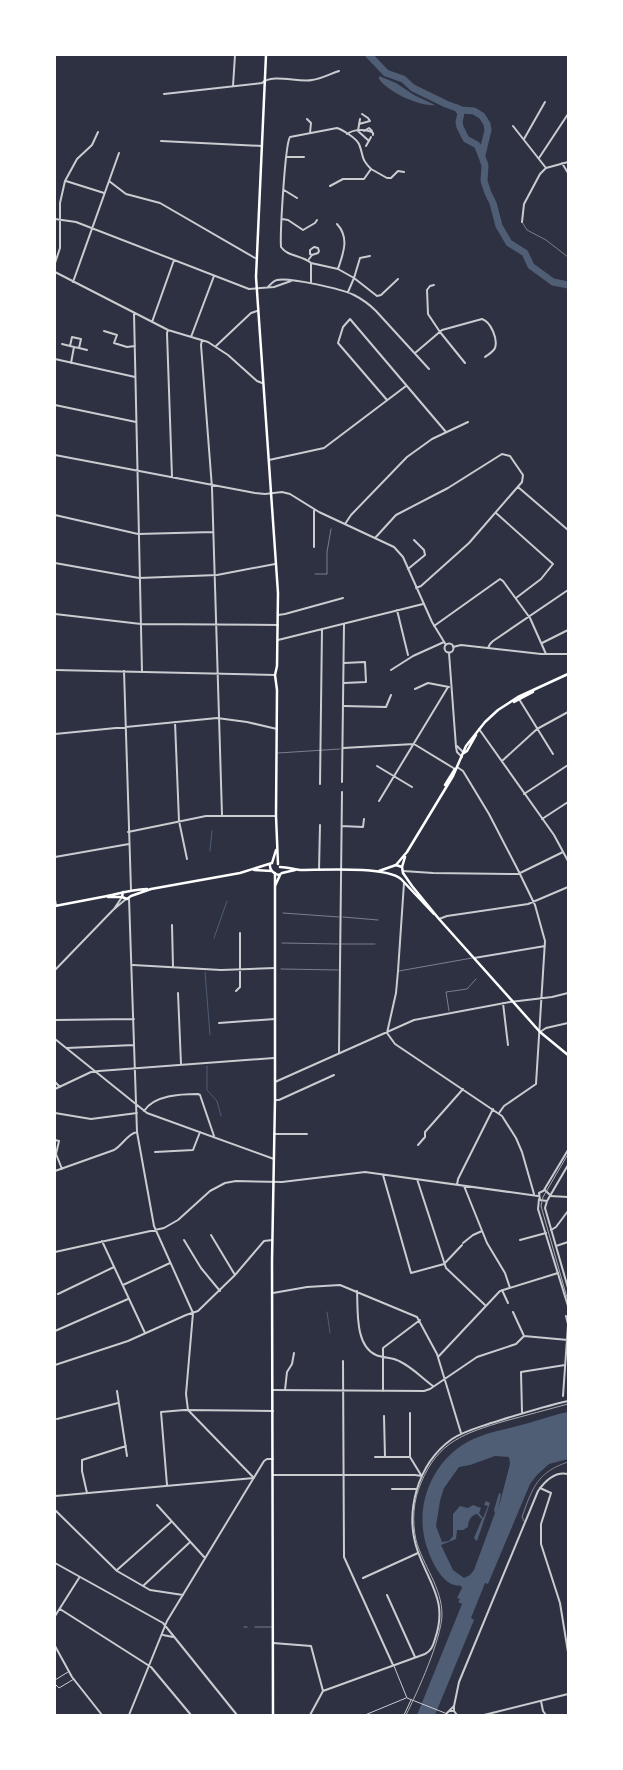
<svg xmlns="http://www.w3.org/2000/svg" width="623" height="1770" viewBox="0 0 623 1770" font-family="'DM Sans',sans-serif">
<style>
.water{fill:#4f5d75;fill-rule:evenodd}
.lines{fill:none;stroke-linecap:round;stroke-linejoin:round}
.stream{stroke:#4f5d75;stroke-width:1}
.river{stroke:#4f5d75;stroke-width:7}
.service{stroke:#caccd0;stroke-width:0.5}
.pedestrian{stroke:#caccd0;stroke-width:1}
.minor{stroke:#caccd0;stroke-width:2}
.tertiary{stroke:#caccd0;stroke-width:2}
.secondary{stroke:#fff;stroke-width:2.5}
.primary{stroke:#fff;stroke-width:2.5}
.tram{stroke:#abadb3;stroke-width:1}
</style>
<rect width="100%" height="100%" fill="#2d3142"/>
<!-- water -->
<path class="water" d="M379,76L396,83L414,95L435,105C420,107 388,92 379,79Z
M568,1412V1459L549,1464L537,1475L530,1484L488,1584L485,1583L471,1618L474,1620L435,1715H417L462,1604L458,1602L460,1599L457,1598L462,1588L461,1586C459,1585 457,1586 455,1585C439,1583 426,1549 424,1536C416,1494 440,1450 481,1436C493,1431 508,1429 521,1425C537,1421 552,1415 568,1412ZM495,1456L509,1457L510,1464L498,1510L501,1494L499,1493L494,1510L495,1513L474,1570L470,1575L464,1578L453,1570L441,1545L456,1539L457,1530H463L468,1527C468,1521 471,1515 477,1514L482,1519L474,1538L477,1541L490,1503L486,1501L484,1505L488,1506L483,1518L479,1513L481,1508L473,1505L468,1508L460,1506L453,1514V1536L449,1541L442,1542L436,1526L440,1501L444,1488L459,1467L470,1465Z"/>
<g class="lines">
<!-- stream -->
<path class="stream" d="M210,851L212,831
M214,938L227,901
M205,972L210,1035
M207,1066V1090L217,1101L221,1116
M327,1312L330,1333"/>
<!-- river -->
<path class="river" d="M369,55L386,73L403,79L413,88L446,104L462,110L474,111L482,116L487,124L488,130L482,155
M457,108L461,113L459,122L460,127L466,139L477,145L479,149L485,165L484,181L488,193L493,203L499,226L509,243L525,253L531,266L553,282L568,285"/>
<!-- service -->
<path class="service" d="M522,222L527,230L546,240L568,257
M315,574H327V552L331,529
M278,753L340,749
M283,913L339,917
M343,917L378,920
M282,943L338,944
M341,944H375
M281,969L338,970
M399,971L472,958
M449,1011L446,992L467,989L476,979
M524,1521L522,1517C532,1489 537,1472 568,1462
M244,1627H247
M255,1627H272"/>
<!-- pedestrian -->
<path class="pedestrian" d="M394,1666L407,1698L445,1713
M55,1680L68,1672
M55,1684L59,1688L74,1679
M365,1715L406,1698
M404,1715L411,1700"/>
<!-- minor -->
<path class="minor" d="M233,86L235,55
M164,94L262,83C272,73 299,83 312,80C321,79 330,74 339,71
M307,119L311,123L310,133
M360,119L358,131L369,141
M359,124L370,121L368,118L362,114
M513,126L546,168
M364,131L369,128L372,131
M347,134C353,129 367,129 373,133V135
M524,139L545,102
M161,141L262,146
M366,146L371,137
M286,157H304
M539,158L568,114
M562,163L568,173
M371,169L387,178H391L398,171L404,172
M66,181L104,193
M109,181L126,194L160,203L255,258
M330,186L343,179H364L371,169C360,158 364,156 359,144C356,138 343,130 337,128L290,137C285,144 280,234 281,247C288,257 302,255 311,263L338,269L354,278L348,292
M284,190L297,198
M55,219L76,222L249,289L274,287L291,281
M282,219L288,220L303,230L315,223L317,220
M522,222L524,204L540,174L546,168L568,162
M337,224C350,238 343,254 338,269
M370,256L360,258L354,278L377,296L381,295L398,279
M309,259L312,255L310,254V250L314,247L318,248L319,251L318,253L312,255
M55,263L60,248V203L65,181L77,159L92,145L98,132
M311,263V282
M55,272L168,330L208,342L228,355L257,381L262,383
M73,282L119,153
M434,285L430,286L427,290L428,314L440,332L465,363
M268,287C271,284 273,281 277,280C289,277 342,289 354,295C362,299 369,304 376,311L429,369
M134,313L142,672
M152,322L174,260
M168,330L167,333L172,477
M104,331L117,335L114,343L127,347L135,346
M191,337L214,276
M202,340L201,345L212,488L222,815
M62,344L70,346
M216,346L251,313L257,311
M79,348L87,350
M415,353L442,330L482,319C491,322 498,339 495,348C493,352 489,354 485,357
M55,359L135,377
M71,363L74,347L79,348L81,339L72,337L70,346L74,347
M387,400L338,343L343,327L350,319L446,432
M55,405L136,422
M55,455L255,493L265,494L282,492L290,494L319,512L394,547L403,557L432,622L446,645
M269,460L324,448L406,386
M518,487L568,530
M496,513L553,564L541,579L516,598
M55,515L138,534L213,532
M345,524L351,515L407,457L432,439L468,422
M375,538L396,515L448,488L502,454L510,456L523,475L522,482L469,543L421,586L416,588
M314,547V510
M55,563L139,578L217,575L275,564
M408,569L425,555L424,550L414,540
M397,610L408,655
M55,614L141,624L278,625
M278,615L285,614L343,598
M434,626L500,579L503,581L530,618L546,654
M278,640L423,604
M542,643L568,630
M444.5 648a4.5 4.5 0 1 1 9 0a4.5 4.5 0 1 1-9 0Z
M453,647L461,645L541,654H568
M488,648L490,644L493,641L568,590
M449,653L456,747L457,752L462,757
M55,670L275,675
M391,670L413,656L444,642
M124,671L131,890
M344,683L366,682L365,662L344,663
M415,689L428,683L449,687
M519,699L553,754
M344,706L386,707L391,695
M175,722L179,821L187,859
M479,729L554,835L568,861
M55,734L217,718L247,722L277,729
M457,746L464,753
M343,748L414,744L455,769
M502,761L537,729L568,712
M377,766L412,787
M457,767L463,771L489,814L518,870L535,905L545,941L536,1084L504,1106L499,1113
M342,782L344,624
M320,784L322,629
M524,794L568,765
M379,801L448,687
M542,819L568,802
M342,826L363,827L364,819
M128,832L206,816H276
M55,857L129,844
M319,870L320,825
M403,871L433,873L518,874L563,852
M404,883L398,971L396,993L387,1033L395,1044L502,1116L516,1138L522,1152L534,1194
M129,898L137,1132L154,1226L193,1313
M55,900L56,905
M439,919L447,916L528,904L568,887
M172,925L173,967
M474,958L545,946
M133,965L221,970L275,968
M236,991L240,987V933
M178,993L181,1064
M503,1003L508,1045
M55,1020L134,1019
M219,1023L275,1019
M540,1032L546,1028L568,1023
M55,1039L147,1113L274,1159
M67,1048L134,1045
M339,1053L342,792
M55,1082L60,1087
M275,1082L414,1020L510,1002L552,997L568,993
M55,1089L91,1072L99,1071L274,1058
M275,1100H279L334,1075
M144,1111C154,1095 181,1094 198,1094L200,1095L214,1136
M55,1113L91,1119L137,1113
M274,1134H307
M55,1140L59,1141L56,1154L62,1169
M418,1145L425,1137V1132L463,1089
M155,1152L193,1150L200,1132
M55,1171L114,1150C123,1145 127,1134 137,1132
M383,1175L411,1273L444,1264L462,1245
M417,1179L446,1268L485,1305
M457,1185L458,1179L493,1109
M464,1186L487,1243L505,1273L510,1288
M550,1196L568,1197
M551,1230L556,1227L568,1211
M211,1235L235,1275
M184,1240L201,1268L220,1291
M520,1240L546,1233
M102,1241L145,1333
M463,1243L473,1235L482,1231
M556,1246L568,1242
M55,1252L164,1228L178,1220L210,1191L225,1183L236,1181L282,1182L365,1172L538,1196
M123,1285L170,1263
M502,1290L508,1303
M357,1291C358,1311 355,1346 376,1355C383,1358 392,1357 399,1361C412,1367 422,1378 433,1386
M273,1293L307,1287L340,1285L417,1317L437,1354L461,1433
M58,1294L114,1267
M513,1312L524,1336
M193,1313L186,1394L188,1410L254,1478
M566,1316L568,1324
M55,1331L128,1299
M524,1336L568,1340
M438,1357L500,1291L558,1273
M343,1361L344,1557L393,1665
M55,1365L128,1341L186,1315L198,1311L235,1275L264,1241L272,1240
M273,1390L424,1391L430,1389L477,1357L516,1344L524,1336
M285,1390L287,1372L292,1364L294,1353
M117,1391L127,1456
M383,1391V1348L420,1320
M563,1396L568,1325
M522,1412L521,1372L565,1365
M410,1413V1457L421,1475
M384,1416L385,1457
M57,1419L118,1403
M375,1457H410
M273,1475H415L422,1476
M167,1485L161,1412L184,1410L273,1411
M540,1488L551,1493L541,1524V1544L560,1603L568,1652
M392,1489H417
M87,1493L82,1471V1460L126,1446
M55,1496L254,1478
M157,1505L205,1558
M55,1510L117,1571L150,1590L183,1595
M55,1563L163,1623L237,1715
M117,1570L171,1522
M363,1578L418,1553
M143,1586L189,1543
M387,1595L415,1657
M60,1609L151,1667L191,1715
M55,1616L79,1578
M163,1635L173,1637
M273,1643L311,1646L323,1691
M55,1646L72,1677L102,1715
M541,1701L543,1711L546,1715
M129,1715L167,1621L264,1461L267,1459H273
M310,1715L323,1691L425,1654C431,1651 433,1646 435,1639C448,1602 430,1585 418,1552C404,1513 417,1464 452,1439C464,1431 477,1428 491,1423C517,1415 542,1407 568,1401"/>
<!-- tertiary -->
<path class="tertiary" d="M114,909L122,897
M55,970L113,910L126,899
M568,1165L547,1201L545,1208L568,1288
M544,1190L568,1150
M539,1199L538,1209L568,1306
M547,1201L540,1200L539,1193L545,1190L550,1195
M449,1711H454L457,1715
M454,1711V1706L459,1682L538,1491C545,1481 555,1471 568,1474
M445,1715L454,1706
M484,1715L568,1694"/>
<!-- secondary -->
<path class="secondary" d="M514,702L533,692
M464,753L467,751L476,735
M445,785L455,769
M396,865L407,852L453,776L466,746L485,722L498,710L518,697L568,674
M402,867L405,857
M275,886L280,875
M273,1715L272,1261L275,1100V873"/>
<!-- primary -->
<path class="primary" d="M266,55L256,277L278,593L277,666L275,675L277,690L276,816L278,864
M272,863L276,850
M270,864C269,870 274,874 279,875L282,873
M280,867C287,867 293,869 300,870C322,870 385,866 401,879L434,914
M254,870L272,871
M379,871L396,865L402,867L403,873L412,886L439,919L540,1032L568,1055
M282,873L295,870
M123,892L122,897L127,899L131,896L151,889L240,873L272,863
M108,897H122
M55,906C71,903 86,900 102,897C118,894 129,890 147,889"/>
<!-- tram -->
<path class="tram" d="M568,1154L543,1197L541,1206L568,1301
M406,1715C418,1691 441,1640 442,1615C442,1587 423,1566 416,1540C412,1521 413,1501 421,1483C438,1441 465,1433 505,1421C526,1415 547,1410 568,1404"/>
</g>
<!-- border -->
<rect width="623" height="1770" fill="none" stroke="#ffffff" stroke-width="112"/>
</svg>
